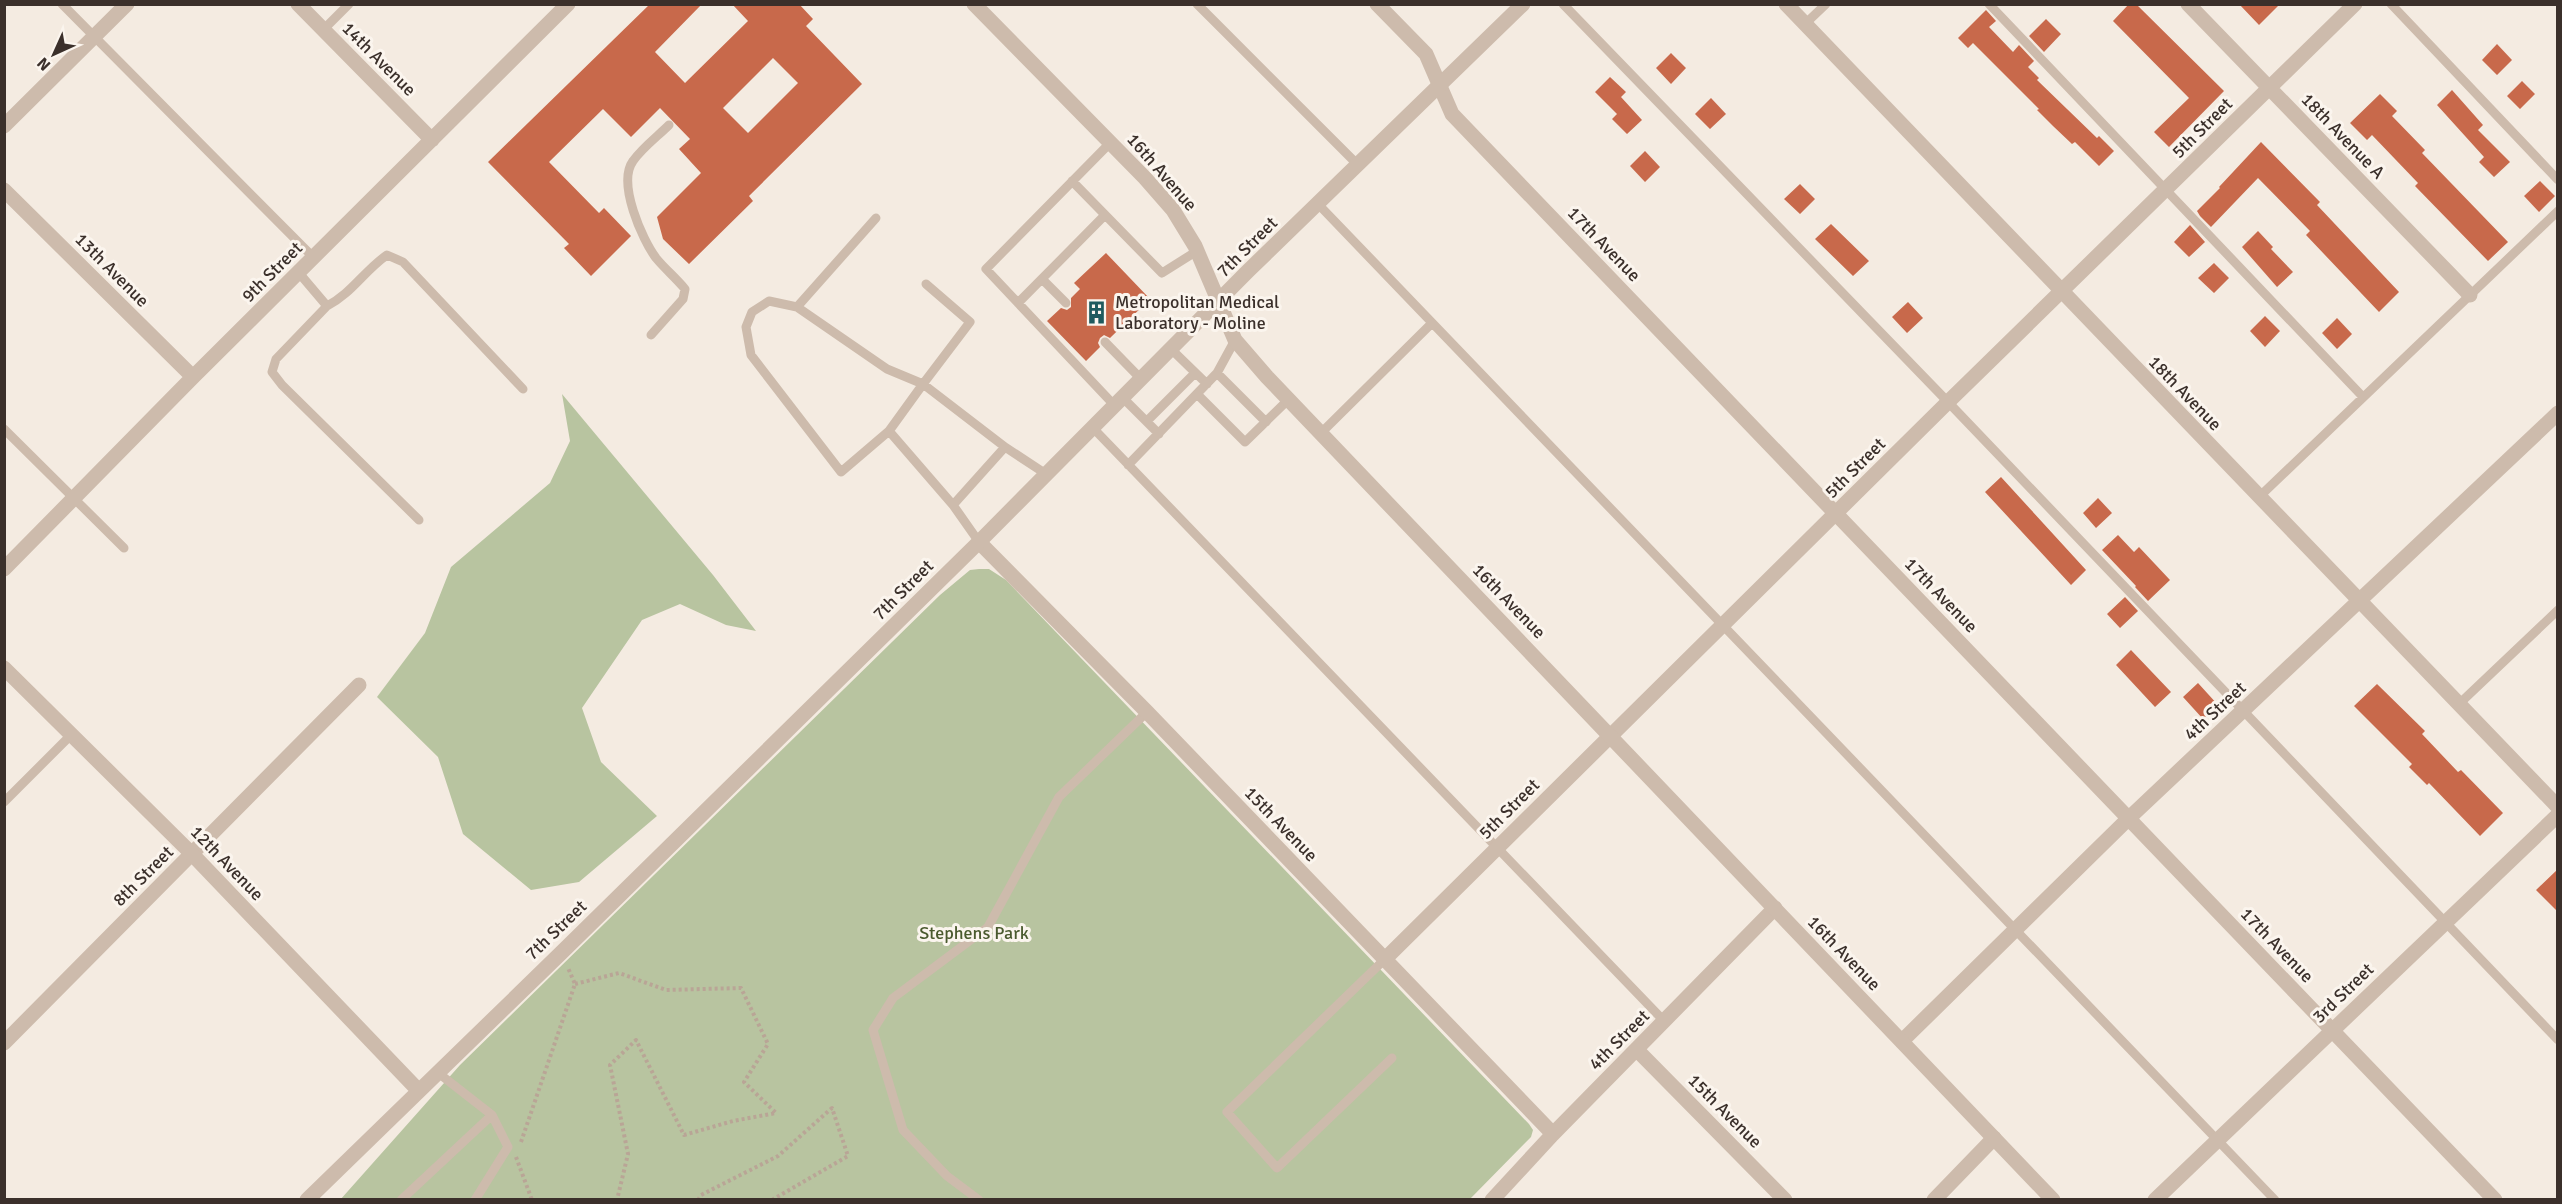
<svg xmlns="http://www.w3.org/2000/svg" width="2562" height="1204" viewBox="0 0 2562 1204" font-family="Signika,sans-serif">
<style>
.green{fill:#b8c4a0}
.building{fill:#c8694b;fill-rule:evenodd}
.lines{fill:none;stroke-linecap:round;stroke-linejoin:round}
.path{stroke:#b9a596;stroke-width:4;stroke-dasharray:3 3;stroke-linecap:butt}
.service{stroke:#cdbbac;stroke-width:9}
.minor{stroke:#cdbbac;stroke-width:15}
.tertiary{stroke:#cdbbac;stroke-width:15}
.labels{text-anchor:middle;dominant-baseline:central;stroke-width:6;stroke-linejoin:round;paint-order:stroke}
.street-label{font-size:18px;fill:#3b302b;stroke:#fbf5ee}
.poi-label{font-size:18px;fill:#3b302b;stroke:#fbf5ee;text-anchor:start}
.park-label{font-size:18px;fill:#4a5a2e;stroke:#fbf5ee}
</style>
<rect width="100%" height="100%" fill="#f4ebe1"/>
<!-- green -->
<path class="green" d="M562,394L713,575L756,631L726,625L680,604L642,620L582,708L601,762L657,816L579,882L531,890L463,834L438,757L377,697L425,633L451,567L550,483L570,441Z
M979,569H989L1006,580L1529,1124L1533,1130L1531,1137L1470,1199L340,1200L460,1065L940,595L970,570Z"/>
<!-- building -->
<path class="building" d="M650,4H702L655,52L685,83L748,21L732,4H799L813,19L806,26L862,84L749,196L753,201L689,264L663,239L657,217L701,173L679,149L690,139L660,108L631,137L603,109L549,162L599,213L604,208L631,236L591,276L564,248L569,244L488,162ZM773,58L798,83L748,133L723,108Z
M2129,4H2136L2224,91L2169,147L2154,132L2189,98L2113,21Z
M2239,4H2280L2259,25Z
M1986,10L1996,21L1989,27L2013,52L2019,45L2034,61L2028,67L2039,78L2037,80L2097,138L2099,136L2114,151L2099,166L2075,142L2072,144L2053,126L2037,110L2039,109L1973,43L1968,48L1958,38Z
M2046,19L2061,34L2044,52L2029,36Z
M2497,44L2512,60L2497,75L2482,60Z
M1671,53L1686,68L1671,84L1656,68Z
M1610,77L1626,92L1621,97L1642,120L1627,134L1612,119L1617,114L1595,92Z
M2522,81L2535,94L2520,109L2507,96Z
M2452,90L2483,125L2478,130L2510,162L2494,177L2479,162L2484,157L2437,105Z
M2380,94L2397,111L2392,116L2425,150L2422,153L2508,242L2488,261L2415,186L2418,183L2372,135L2367,140L2350,123Z
M1711,98L1726,114L1710,129L1695,114Z
M2261,142L2320,202L2317,205L2399,292L2379,312L2306,235L2310,231L2258,178L2211,227L2200,216L2197,211L2220,188L2219,187Z
M1645,151L1660,167L1645,182L1630,166Z
M2540,181L2555,196L2539,212L2524,196Z
M1800,184L1815,199L1800,214L1784,199Z
M1831,224L1869,261L1853,276L1815,239Z
M2190,225L2205,242L2189,257L2174,242Z
M2258,231L2273,247L2271,249L2293,272L2277,287L2242,247Z
M1106,253L1150,299L1110,338L1104,335L1100,338L1098,343L1100,347L1086,361L1047,321L1061,308L1067,310L1071,307V298L1080,289L1074,283Z
M2214,263L2229,278L2214,293L2198,278Z
M1908,302L1923,318L1907,333L1892,317Z
M2265,316L2280,331L2265,347L2250,331Z
M2337,318L2352,334L2337,349L2322,333Z
M2001,477L2086,570L2071,585L1985,492Z
M2098,498L2112,513L2096,528L2083,513Z
M2118,535L2134,552L2139,547L2170,580L2148,601L2135,587L2136,586L2102,550Z
M2125,597L2138,611L2120,628L2107,614Z
M2131,650L2171,692L2155,707L2116,665Z
M2198,683L2218,705L2203,719L2183,697Z
M2377,684L2425,731L2422,734L2458,772L2461,770L2503,813L2480,836L2429,783L2427,785L2409,767L2412,764L2354,706Z
M2558,869V912L2536,890Z"/>
<g class="lines">
<!-- path -->
<path class="path" d="M575,984L619,973L666,990L741,988L768,1044L744,1082L776,1113L733,1121L684,1135L636,1040L610,1065L628,1154L617,1200
M521,1142L575,984L568,968
M516,1157L532,1200
M698,1200L701,1195L778,1156L832,1108L848,1156L772,1200"/>
<!-- service -->
<path class="service" d="M62,4L314,258
M1197,4L1358,165
M1563,4L1948,402L2558,1040
M1989,4L2363,397
M2391,4L2558,180
M1805,24L1826,4
M323,30L349,4
M1110,143L986,269L1115,406
M1072,181L1162,273L1197,251
M1318,204L2275,1200
M299,273L327,306C351,294 365,270 387,255L403,262L523,389
M1042,279L1066,303
M926,284L970,322L923,384L1005,447
M1018,303L1105,215
M327,306L276,359L272,372L282,385L419,520
M797,307L876,218
M651,335L683,299L685,289C676,278 665,269 656,258C642,239 617,183 633,161C642,148 658,136 669,125
M1105,342L1142,380
M1171,349L1207,384
M1217,373L1266,422
M1198,395L1245,442L1288,400
M1123,398L1159,434
M1147,421L1195,373
M1093,428L1665,1022
M4,429L124,548
M889,431L841,472L751,355L746,327L752,312L769,301L797,307L887,369L923,384L889,431L953,505L979,542
M1321,433L1432,323
M1128,465L1217,373L1235,340
M2259,497L2558,211
M953,505L1005,447L1046,474
M2459,704L2558,610
M4,802L72,734
M1384,960L1227,1112L1277,1168L1392,1058
M437,1072L492,1115L508,1147L475,1200
M401,1200L492,1115
M979,1200L947,1176L903,1130L873,1030L893,998L988,927L1059,797L1147,712"/>
<!-- minor -->
<path class="minor" d="M298,4L432,140
M1377,4L1426,54L1452,114L2495,1200
M1786,4L2558,807
M2188,4L2470,295
M4,126L127,4
M4,190L193,377
M979,542L1147,712L1553,1134
M4,569L193,377L568,4
M1384,960L1948,402L2355,4
M1902,1041L2128,819L2558,413
M4,1043L359,685
M1637,1050L1785,1200
M1492,1200L1553,1134L1775,908
M1934,1200L1994,1138
M2155,1200L2558,815"/>
<!-- tertiary -->
<path class="tertiary" d="M974,4L1145,178L1173,210L1195,246L1235,340L1267,377L2053,1200
M4,668L192,854L418,1090
M307,1200L561,953L979,542L1248,271L1523,4"/>
</g>
<!-- icons -->
<defs>
<symbol id="building-bare" viewBox="-9 -9 18 18"><path d="M-4-6H4V6H1V3H-1V6H-4ZM-2.5-4.3h1.7v1.8h-1.7ZM.8-4.3h1.7v1.8H.8ZM-2.5-1h1.7V.8h-1.7ZM.8-1h1.7V.8H.8Z" fill="#1f5a5e" stroke="#fbf5ee" stroke-width="2.5" paint-order="stroke"/></symbol>
</defs>
<g fill-rule="evenodd">
<use href="#building-bare" x="1080" y="296" width="33" height="33"/>
</g>
<g class="labels">
<!-- street labels -->
<g class="street-label">
<text transform="translate(379 59) rotate(45)">14th Avenue</text>
<text transform="translate(2202 128) rotate(-45)">5th Street</text>
<text transform="translate(2343 136) rotate(46)">18th Avenue A</text>
<text transform="translate(1162 172) rotate(49)">16th Avenue</text>
<text transform="translate(1604 244) rotate(46)">17th Avenue</text>
<text transform="translate(1247 247) rotate(-45)">7th Street</text>
<text transform="translate(112 270) rotate(45)">13th Avenue</text>
<text transform="translate(272 272) rotate(-45)">9th Street</text>
<text transform="translate(2185 393) rotate(46)">18th Avenue</text>
<text transform="translate(1855 468) rotate(-45)">5th Street</text>
<text transform="translate(903 590) rotate(-45)">7th Street</text>
<text transform="translate(1941 595) rotate(46)">17th Avenue</text>
<text transform="translate(1509 601) rotate(46)">16th Avenue</text>
<text transform="translate(2215 711) rotate(-43)">4th Street</text>
<text transform="translate(1509 809) rotate(-45)">5th Street</text>
<text transform="translate(1281 824) rotate(46)">15th Avenue</text>
<text transform="translate(227 863) rotate(46)">12th Avenue</text>
<text transform="translate(143 876) rotate(-45)">8th Street</text>
<text transform="translate(556 930) rotate(-44)">7th Street</text>
<text transform="translate(2277 945) rotate(46)">17th Avenue</text>
<text transform="translate(1844 953) rotate(46)">16th Avenue</text>
<text transform="translate(2343 993) rotate(-44)">3rd Street</text>
<text transform="translate(1619 1040) rotate(-45)">4th Street</text>
<text transform="translate(1725 1111) rotate(45)">15th Avenue</text>
</g>
<!-- poi labels -->
<g class="poi-label">
<text x="1115" y="302">Metropolitan Medical<tspan x="1115" dy="21">Laboratory - Moline</tspan></text>
</g>
<!-- park labels -->
<g class="park-label">
<text x="974" y="933">Stephens Park</text>
</g>
</g>
<!-- border -->
<rect width="2562" height="1204" fill="none" stroke="#3b302b" stroke-width="12"/>
<!-- north arrow -->
<g transform="translate(54 54) rotate(225)" stroke="#fbf5ee" stroke-width="4.5" paint-order="stroke">
<path d="M0-4.5L10 22L0 15L-10 22Z" fill="#3b302b"/>
<text y="-9" font-size="16" font-weight="bold" text-anchor="middle" fill="#3b302b">N</text>
</g>
</svg>
